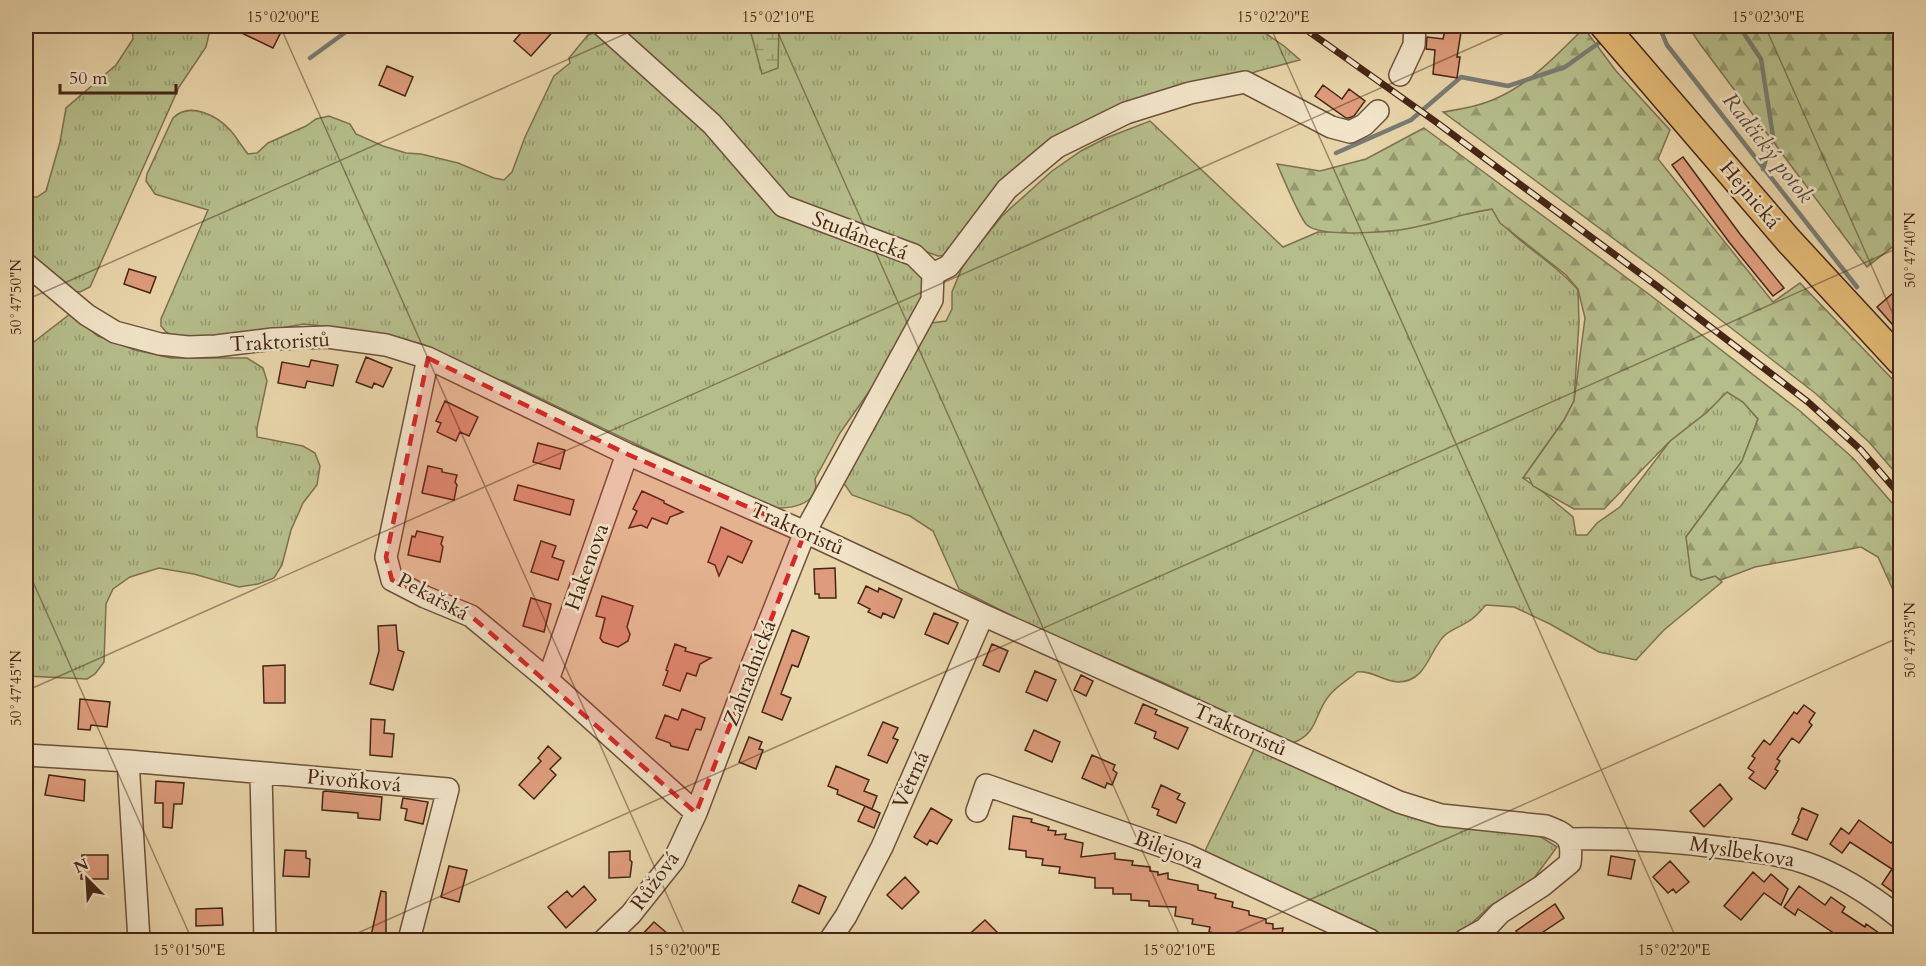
<svg xmlns="http://www.w3.org/2000/svg" width="1926" height="966" viewBox="0 0 1926 966" font-family="Cardo,serif">
<style>
.grass{fill:url(#grass-tufts);stroke:#7d7150;stroke-width:1.5}
.forest{fill:url(#forest-firs);stroke:#7d7150;stroke-width:1.5}
.wetland{fill:url(#wetland-marsh);stroke:#7d7150;stroke-width:1.5}
.lines{fill:none;stroke-linecap:round;stroke-linejoin:round}
.stream{stroke:#797c74;stroke-width:4.5}
.building{fill:#de9c7c;stroke:#452515;stroke-width:1.5}
.minor-casing{stroke:#6e513a;stroke-width:24}
.major-casing{stroke:#452515;stroke-width:30}
.minor{stroke:#f1e4c8;stroke-width:21}
.major{stroke:#e4ba75;stroke-width:27}
.rail-casing{stroke:#452515;stroke-width:7}
.rail{stroke:#f1e4c8;stroke-width:4.5;stroke-dasharray:14;stroke-linecap:butt}
.marked{fill:#d62828;fill-opacity:0.2;stroke:#d62828;stroke-width:4.5;stroke-dasharray:12 8;stroke-linejoin:round}
.ticks{fill:none;stroke:#452515;stroke-width:1.5;stroke-opacity:0.45}
.labels{text-anchor:middle;dominant-baseline:central;stroke-width:5;stroke-linejoin:round;paint-order:stroke}
.street-label{font-size:21px;fill:#452515;stroke:#f1e4c8}
.water-label{font-size:22px;font-style:italic;fill:#5a493c;stroke:#f1e4c8}
.neatline{fill:none;stroke:#452515;stroke-width:2}
.ticks-label{font-size:15px;text-anchor:middle;fill:#452515}
</style>
<defs>
<pattern id="grass-tufts" width="24" height="20" patternUnits="userSpaceOnUse" patternTransform="scale(1.5)"><rect width="24" height="20" fill="#b5bd8a"/><path d="M3 7l-1-3M5 7V3M7 7l1-3M15 17l-1-3M17 17v-4M19 17l1-3" fill="none" stroke="#959970"/></pattern>
<pattern id="forest-firs" width="22" height="20" patternUnits="userSpaceOnUse" patternTransform="scale(1.5)"><rect width="22" height="20" fill="#b5bd8a"/><path d="M5 1l3.5 6h-7zM16 11l3.5 6h-7z" fill="#959970"/></pattern>
<pattern id="wetland-marsh" width="20" height="14" patternUnits="userSpaceOnUse" patternTransform="scale(1.5)"><rect width="20" height="14" fill="#b5bd8a"/><path d="M1 5h8M5 5V1M11 12h8M15 12V8" fill="none" stroke="#959970"/></pattern>
</defs>
<rect width="100%" height="100%" fill="#e9d5aa"/>
<filter id="stains"><feTurbulence type="fractalNoise" baseFrequency=".00333" numOctaves="4"/><feColorMatrix values="0 0 0 0 .2 0 0 0 0 .09 0 0 0 0 .02 0 0 0 .5 -.17"/></filter>
<radialGradient id="worn" r=".72"><stop offset=".6" stop-color="#630" stop-opacity="0"/><stop offset="1" stop-color="#630" stop-opacity=".3"/></radialGradient>
<!-- grass -->
<path class="grass" d="M132,26H219L209,34L206,47L179,87L90,287L80,292L73,291L26,254V197H37L46,191L60,142L66,108L116,65L133,39Z
M615,26H1255L1284,46L1300,60L1258,71L1093,124L948,255L938,256L812,210L783,194Z
M598,31L728,150L774,203L885,249L920,269L928,291L887,366L840,433L815,479C821,505 789,510 770,507C753,503 729,486 712,479C642,448 573,414 504,381L493,379L436,354L425,345L383,334L344,328L303,324L215,340L178,339L166,332L161,326V319L208,210L155,194L146,181L147,174L173,118C190,101 218,116 231,131C237,138 242,147 248,154L257,153L268,143L306,126L316,119L329,116L350,124L356,134L383,146L406,153L421,154L458,163L494,178L504,180L512,172L525,137L554,76L570,63L569,58L588,35Z
M1150,121L1283,247L1318,232H1369L1492,209C1511,241 1553,260 1578,290L1579,322L1574,401L1564,420L1523,478L1543,492L1573,517L1576,535H1587L1597,523L1620,507L1670,441L1707,412L1727,391L1743,402L1758,419L1742,461L1686,537L1701,580L1715,576L1722,582L1664,630L1636,660L1599,652L1550,624L1514,607L1486,605C1481,610 1476,617 1469,621C1462,626 1452,629 1445,635C1429,650 1427,682 1398,682C1383,681 1371,670 1357,672C1348,680 1335,687 1328,697C1314,715 1318,734 1292,743L1162,682L1038,629L959,589L933,531L910,516L852,495L843,482L931,323L946,321L952,309V292L964,263L1002,216L1052,171L1081,151L1106,138Z
M70,314L98,336L135,350L171,358H247L263,368L267,381L257,428V437L303,446L315,453L320,466L317,485L303,503L291,530L282,565L274,578L258,584L239,587L194,574L159,568L130,577L113,589L106,604L104,662L95,674L87,679L26,676V348Z
M1259,739L1444,820L1525,827L1557,847L1532,881L1490,906L1454,940H1393L1202,857Z"/>
<!-- forest -->
<path class="forest" d="M1688,26H1900V241L1867,267L1700,44Z
M1584,28L1616,71L1670,130L1658,159L1773,302L1800,283L1900,387V478L1869,442L1815,393L1664,276L1443,112C1461,109 1480,106 1497,98C1531,83 1559,53 1584,28Z
M1424,128L1650,295L1800,411L1853,458L1900,512V597L1894,592L1878,557L1861,547L1755,567L1721,580L1715,576L1701,580L1691,576L1686,537L1742,461L1758,419L1743,402L1727,392L1707,412L1670,441L1604,509H1574L1533,486L1529,478H1523L1564,420L1574,401L1585,318L1578,289L1566,275L1500,223L1492,209C1464,213 1438,223 1411,228C1392,232 1321,238 1307,225C1300,219 1282,175 1277,164L1320,171L1366,159Z"/>
<!-- wetland -->
<path class="wetland" d="M749,26H779L778,68L762,74Z"/>
<g class="lines">
<!-- stream -->
<path class="stream" d="M1659,26L1667,45L1857,287
M1739,26L1761,59L1773,136L1763,169
M310,58L354,26
M1336,153L1411,120L1461,77L1508,86L1565,67L1603,40"/>
</g>
<!-- building -->
<path class="building" d="M227,26H284L273,48Z
M527,26H558L531,56L514,41Z
M1446,26H1462L1457,57H1460L1457,78L1433,74L1435,50L1426,49L1427,37L1443,39Z
M387,66L413,77L405,96L379,85Z
M1323,85L1342,99L1349,89L1365,101L1354,116L1349,118H1346L1315,96Z
M1683,157L1740,234L1784,288L1773,296L1729,242L1672,165Z
M129,269L156,277L150,293L124,284Z
M1900,287V333L1877,307Z
M366,357L392,368L383,387L374,383L372,388L356,382Z
M311,360L338,365L333,386L307,381L305,388L278,383L282,362L309,367Z
M445,401L478,417L469,436L460,432L456,441L437,432L441,423L436,421Z
M538,443L565,450L560,469L533,462Z
M428,466L442,469V472L457,475L455,482L457,485L454,500L422,493Z
M518,485L574,500L570,515L514,500Z
M642,491L664,501V503L683,512L670,517L667,524L652,518L647,528L641,525L629,528L637,511L633,509Z
M721,527L752,541L742,563L728,556L719,576L715,565L708,562Z
M417,531L443,537L441,544L443,547L440,562L408,555L412,536L415,537Z
M541,541L556,546L552,557L564,561L558,580L531,572Z
M835,568L836,598H819V594H815L814,569Z
M866,586L878,592L879,588L902,599L894,618L883,613L881,618L868,612L870,609L858,603Z
M602,596L633,606L627,627L630,634L628,641L618,647L603,642L600,638L605,618L596,616Z
M531,598L551,604L544,632L523,626Z
M934,613L958,623L948,644L925,634Z
M396,625L398,650L404,652L393,690L370,684L379,651L378,626Z
M792,630L809,637L798,667L792,665L781,694L791,698L782,720L762,712Z
M675,644L686,648L685,651L711,658L700,664L696,676L687,673L680,691L663,685L668,671L666,670Z
M992,644L1008,651L999,672L983,665Z
M285,665V703H264L263,666Z
M1035,671L1056,680L1047,701L1026,692Z
M1081,675L1093,681L1086,696L1074,690Z
M80,699L110,702L107,727L91,725L90,730L78,729Z
M1143,704L1157,710L1155,714L1188,728L1178,749L1154,738L1156,732L1135,723Z
M1804,705L1815,713L1809,722L1812,725L1799,743L1792,738L1777,759L1780,761L1775,769L1778,771L1765,789L1749,778L1754,772L1748,768L1755,758L1752,756L1764,740L1770,745L1794,712L1797,714Z
M682,709L705,718L701,730L696,729L688,750L671,746L670,743L656,738L665,715L678,720Z
M371,719L385,720L384,733L394,734L392,757L370,755Z
M883,722L898,728L893,738L898,740L887,763L868,755Z
M1034,730L1060,742L1052,762L1025,750Z
M749,737L762,742L759,749L763,750L756,769L739,762Z
M548,746L561,758L550,769L556,775L534,799L519,785L541,761L538,758Z
M1092,755L1115,765L1113,770L1117,773L1112,785L1107,783L1105,788L1082,778Z
M836,766L869,780L864,791L877,796L872,809L837,794L838,790L828,786Z
M49,775L85,780L84,801L45,795Z
M156,781L184,783L182,804H174L172,828L163,827V803H155Z
M1720,784L1732,799L1704,827L1690,811Z
M1161,785L1180,794L1177,799L1185,803L1176,823L1157,815L1159,810L1152,807Z
M325,791L382,797L380,820L358,818V813L322,810L323,792Z
M403,798L428,802L423,824L405,820L407,809L401,808Z
M865,806L880,813L874,828L858,821Z
M931,808L952,820L937,844L930,840L927,845L914,837Z
M1802,808L1818,815L1807,840L1792,834L1799,819L1798,818Z
M1013,816L1032,819L1031,822L1049,827L1048,830L1056,831L1055,835L1066,834L1065,839L1083,843L1081,857L1115,853V859L1133,861L1132,865L1150,867V871L1158,872V875L1168,873V879L1198,885V890L1216,894L1215,898L1233,902L1232,907L1249,911V915L1266,919V923L1273,924V929L1283,928L1281,940H1226V935L1209,932L1210,927L1192,924L1193,919L1175,916L1176,907L1149,906V901L1131,900V894H1113V888H1095V878L1059,873L1060,867L1042,865L1043,859L1026,857V851L1009,849Z
M1859,820L1891,843L1892,842L1900,847V882L1893,892L1882,884L1892,869L1850,842L1842,853L1830,844L1841,828L1849,834Z
M285,850L306,851V858L310,859L309,877L283,876Z
M630,851V860L632,862L630,877L609,878V852Z
M82,855H108V879H81Z
M1611,856L1635,860L1631,879L1608,875Z
M1670,861L1689,882L1676,893L1673,889L1668,893L1653,877Z
M449,866L467,870L459,902L441,897Z
M1753,872L1764,882L1771,874L1788,889L1781,905L1764,893L1741,920L1724,906Z
M905,877L919,892L902,909L887,895Z
M799,885L826,897L819,914L792,902Z
M584,886L596,900L566,928L548,907L567,891L572,897Z
M1799,886L1825,905L1831,897L1845,907L1842,912L1865,927L1866,924L1889,940H1844L1798,909L1795,915L1784,907Z
M381,891L386,892V940H370Z
M1555,904L1564,918L1531,940H1522L1516,931Z
M222,908L223,925L196,926V909Z
M985,920L997,932L991,940H963Z
M654,922L675,940H637Z"/>
<g class="lines">
<defs>
<path id="minor" d="M603,26L712,124L783,206L914,255L933,274L932,300L805,532L752,665L696,813L674,860L631,914L604,940
M1400,75L1414,45L1415,26
M26,264L87,315L115,332L160,344L188,347L216,346L273,339L327,337L386,345L428,358L627,454L805,532L983,615L1399,802L1441,815L1546,826C1568,834 1573,839 1570,863L1542,886L1500,913L1485,929L1465,940
M933,274L949,266L1007,189L1057,147L1126,113L1190,93L1245,82L1331,127L1350,132L1364,125L1378,111
M428,358L386,557L392,580L425,597L471,616L548,680L696,813
M548,680L627,454
M26,755L128,761L448,789L409,940
M128,761L139,940
M261,774L265,940
M977,811L986,785L1187,855L1370,940
M1569,839C1621,838 1673,841 1725,848C1752,851 1779,854 1806,863C1841,875 1871,895 1900,918
M830,940L846,916L882,847L983,615"/>
<path id="major" d="M1604,26L1789,241L1900,361"/>
</defs>
<!-- minor casing -->
<use href="#minor" class="minor-casing"/>
<!-- major casing -->
<use href="#major" class="major-casing"/>
<!-- minor -->
<use href="#minor" class="minor"/>
<!-- major -->
<use href="#major" class="major"/>
<defs>
<path id="rail" d="M1301,26L1436,122L1657,286L1808,402L1861,450L1900,495"/>
</defs>
<!-- rail casing -->
<use href="#rail" class="rail-casing"/>
<!-- rail -->
<use href="#rail" class="rail"/>
</g>
<!-- marked area -->
<path class="marked" d="M428,358L627,454L805,532L696,813L471,616L392,580L386,557Z"/>
<!-- ticks -->
<path class="ticks" d="M280,26L687,940M775,26L1182,940M1270,26L1677,940M1765,26L1900,330M26,300L643,26M26,566L192,940M26,691L1520,26M342,940L1900,247M1219,940L1900,637"/>
<g class="labels">
<!-- street labels -->
<g class="street-label">
<text transform="translate(1750 195) rotate(50)">Hejnická</text>
<text transform="translate(860 236) rotate(21)">Studánecká</text>
<text transform="translate(280 342) rotate(-3)">Traktoristů</text>
<text transform="translate(797 529) rotate(24)">Traktoristů</text>
<text transform="translate(587 567) rotate(-70)">Hakenova</text>
<text transform="translate(433 597) rotate(28)">Pekařská</text>
<text transform="translate(750 673) rotate(-69)">Zahradnická</text>
<text transform="translate(1240 730) rotate(24)">Traktoristů</text>
<text transform="translate(911 780) rotate(-66)">Větrná</text>
<text transform="translate(354 781) rotate(5)">Pivoňková</text>
<text transform="translate(1169 850) rotate(21)">Bilejova</text>
<text transform="translate(1742 852) rotate(9)">Myslbekova</text>
<text transform="translate(655 881) rotate(-54)">Růžová</text>
</g>
<!-- water labels -->
<g class="water-label">
<text transform="translate(1768 148) rotate(52)">Radčický potok</text>
</g>
</g>
<!-- margin -->
<rect width="1926" height="966" fill="none" stroke="#e9d5aa" stroke-width="66"/>
<!-- north arrow -->
<g transform="translate(87 879) rotate(336)" stroke="#f1e4c8" stroke-width="4.5" paint-order="stroke">
<path d="M0-4.5L10 22L0 15L-10 22Z" fill="#452515"/>
<text y="-9" font-size="16" font-weight="bold" text-anchor="middle" fill="#452515">N</text>
</g>
<!-- scale -->
<path d="M60 84v9h116v-9" fill="none" stroke="#452515" stroke-width="3"/>
<text x="69" y="84" font-size="18" fill="#452515" stroke="#f1e4c8" stroke-width="4.5" paint-order="stroke">50 m</text>
<rect x="33" y="33" width="1860" height="900" class="neatline"/>
<g class="ticks-label">
<text x="283" y="22">15°02'00"E</text>
<text x="778" y="22">15°02'10"E</text>
<text x="1273" y="22">15°02'20"E</text>
<text x="1768" y="22">15°02'30"E</text>
<text transform="translate(1910 250) rotate(-90)" y="5">50°47'40"N</text>
<text transform="translate(16 297) rotate(-90)" y="5">50°47'50"N</text>
<text transform="translate(1910 640) rotate(-90)" y="5">50°47'35"N</text>
<text transform="translate(16 688) rotate(-90)" y="5">50°47'45"N</text>
<text x="189" y="955">15°01'50"E</text>
<text x="684" y="955">15°02'00"E</text>
<text x="1179" y="955">15°02'10"E</text>
<text x="1674" y="955">15°02'20"E</text>
</g>
<rect width="100%" height="100%" filter="url(#stains)"/>
<rect width="100%" height="100%" fill="url(#worn)"/>
</svg>
